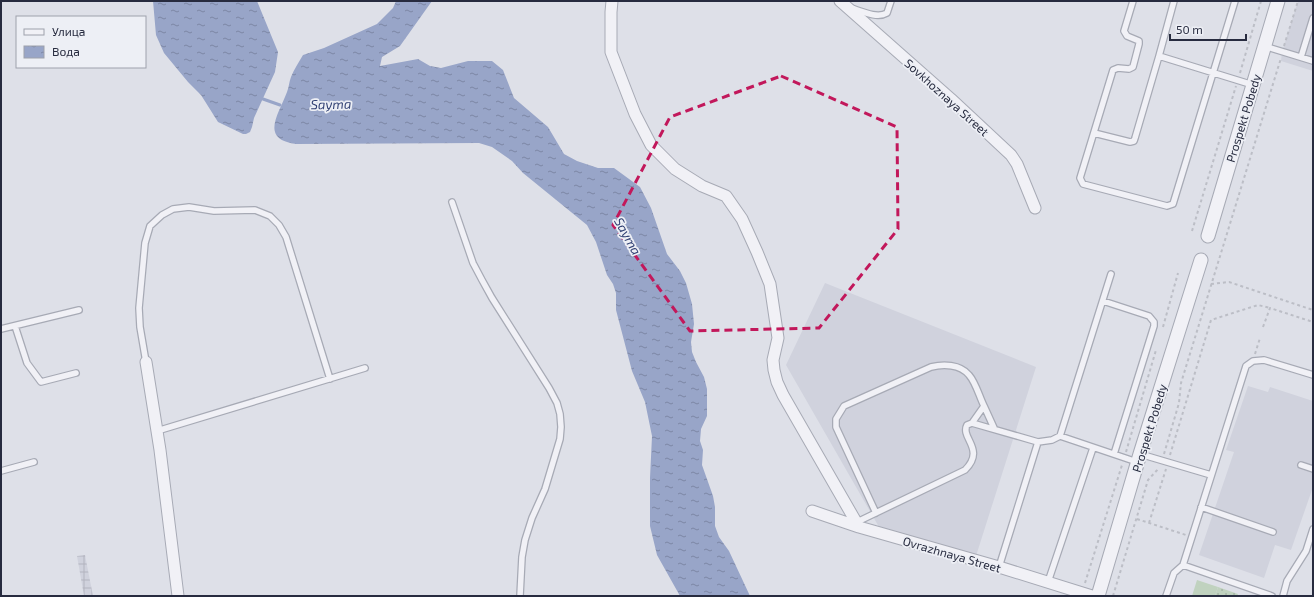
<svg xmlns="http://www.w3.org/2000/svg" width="1314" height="597" viewBox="0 0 1314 597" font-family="'Exo 2',sans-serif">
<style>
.built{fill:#d0d2dd}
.industrial{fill:url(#industrial-grid)}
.park{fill:url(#park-dots)}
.pitch{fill:#c0d2bf}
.water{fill:url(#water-ripples)}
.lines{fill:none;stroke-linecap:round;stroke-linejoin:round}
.stream{stroke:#98a5c8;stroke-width:3}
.service-casing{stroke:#a7aab5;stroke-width:8}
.minor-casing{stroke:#a7aab5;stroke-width:13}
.tertiary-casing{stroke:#a7aab5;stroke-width:15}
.path{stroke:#bcbec6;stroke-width:2;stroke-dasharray:3 3;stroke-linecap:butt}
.service{stroke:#f1f1f6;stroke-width:5.5}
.minor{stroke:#f1f1f6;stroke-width:11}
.tertiary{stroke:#f1f1f6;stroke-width:13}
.marked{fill:none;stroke:#c2185b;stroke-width:3;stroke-dasharray:8 5;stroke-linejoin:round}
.labels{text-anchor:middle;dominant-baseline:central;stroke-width:3.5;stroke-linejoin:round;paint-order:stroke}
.street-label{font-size:12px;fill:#272b3f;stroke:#edeff5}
.water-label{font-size:13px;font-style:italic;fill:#314073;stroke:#edeff5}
</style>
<defs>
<pattern id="industrial-grid" width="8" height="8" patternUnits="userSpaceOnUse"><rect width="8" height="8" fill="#d0d2dd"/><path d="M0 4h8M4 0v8" fill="none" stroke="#b3b4bf"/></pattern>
<pattern id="park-dots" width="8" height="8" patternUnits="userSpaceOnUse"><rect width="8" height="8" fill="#c0d2bf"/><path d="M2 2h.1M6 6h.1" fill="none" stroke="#a5b4a5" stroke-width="1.8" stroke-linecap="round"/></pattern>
<pattern id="water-ripples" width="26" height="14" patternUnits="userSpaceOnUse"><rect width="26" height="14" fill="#98a5c8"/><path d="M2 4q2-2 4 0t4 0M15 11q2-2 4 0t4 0" fill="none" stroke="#7c87a4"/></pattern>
</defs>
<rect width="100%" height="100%" fill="#dee0e8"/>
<!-- built -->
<path class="built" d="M1298,1H1313V71L1281,61L1282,52Z
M825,283L1036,367L976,556L879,527L786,365Z
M1248,386L1268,392L1270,387L1313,401V487L1291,550L1275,545L1264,578L1199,555L1234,452L1226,450Z"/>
<!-- industrial -->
<path class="industrial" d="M85,555L93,596H84L77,556Z"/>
<!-- park -->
<path class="park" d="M1218,587L1238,594L1237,596H1215Z"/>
<!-- pitch -->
<path class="pitch" d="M1197,580L1218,587L1215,596H1192Z"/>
<!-- water -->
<path class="water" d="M153,1H257L278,52L275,72L254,118L252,127L250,132L246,134H243L218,122L201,95L188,82L164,53L156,35Z
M396,1H432L400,46L382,57L380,66L418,59L430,66L441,68L468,61H492L503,70L514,98L548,127L564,154L577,161L598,168H614L640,187L651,208L667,254L680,271L686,283L692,304L694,324L691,342L692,352L696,362L704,377L707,389V416L701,429L700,441L703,450L702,465L713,496L715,507V526L719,537L729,551L750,596H680L657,555L650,526V478L652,436L645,402L632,371L616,310V293L613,284L607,275L596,242L587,225L523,173L512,161L492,147L479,143L296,144C259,139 279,114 287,92C289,87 289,82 291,77C294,69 299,62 303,55L324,48L377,24L393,8Z"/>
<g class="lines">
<!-- stream -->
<path class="stream" d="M263,99L280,105"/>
<defs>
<path id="service" d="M1133,1L1124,31L1127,36L1139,41V44L1133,67L1129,69L1118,68L1113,70L1080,178L1083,184L1167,206L1173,204L1235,1
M1174,1L1159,56L1253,85
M851,8C861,11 877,19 887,13L891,1
M1264,46L1313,61
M1301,57L1313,18
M1094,133L1130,142L1134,141L1135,138L1159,56
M452,202L473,263L482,280L492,298L549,388L557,403L560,414L561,427L560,439L545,489L532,518L525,540L522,557L520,596
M1103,301L1149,316L1154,322V326L1114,454
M15,326L27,363L41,382L76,373
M1,329L79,310
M146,362L140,327L139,308L145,243L150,226L162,215L173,209L189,207L214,211L255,210L270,216L279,225L286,237L330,379
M984,406L994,428
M157,431L365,368
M1060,436L1111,274
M1140,454L1211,475
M1301,465L1313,469
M1,471L34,462
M1201,507L1273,532
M876,513L836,427V419L844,406L931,367C943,364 960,364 969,375C976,383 979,396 984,406L972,423
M857,522L965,470C986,449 960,438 967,425L972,423L1038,442
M1183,565L1272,596
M999,567L1038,442L1052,440L1060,436L1137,462
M1048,582L1093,448
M1166,596L1174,573L1183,565L1246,366L1253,361L1264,360L1313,375
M1283,596L1287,581L1306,551L1313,529"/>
<path id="minor" d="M612,1L611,12V52L635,114L651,145L675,169L702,186L726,196L742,219L757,252L770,284L778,338L773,360L774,370L777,382L783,395L859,527
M840,1L951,99L1011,155L1017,164L1035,208
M146,362L160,450L178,596
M812,511L859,527L999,567L1092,596"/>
<path id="tertiary" d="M1208,236L1278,1
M1098,596L1140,454L1201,260"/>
</defs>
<!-- service casing -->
<use href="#service" class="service-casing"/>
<!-- minor casing -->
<use href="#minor" class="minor-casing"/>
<!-- tertiary casing -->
<use href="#tertiary" class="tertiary-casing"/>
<!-- path -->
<path class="path" d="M1284,46L1298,1
M1240,73L1261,1
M1192,231L1236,86
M1211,284L1229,282L1313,310
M1163,327L1178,273
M1263,327L1270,308L1313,322
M1255,354L1260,338
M1126,452L1156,350
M1164,454L1179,403L1181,383L1281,58
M1170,455L1211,320L1258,305L1270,308
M1137,519L1186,535
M1149,523L1166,469
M1085,583L1122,465
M1113,596L1148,480L1159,468"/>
<!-- service -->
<use href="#service" class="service"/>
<!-- minor -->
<use href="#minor" class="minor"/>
<!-- tertiary -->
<use href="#tertiary" class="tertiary"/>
</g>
<!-- marked area -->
<path class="marked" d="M781,76L897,127L898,229L819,328L690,331L613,225L670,117Z"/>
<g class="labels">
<!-- street labels -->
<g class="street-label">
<text transform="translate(947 97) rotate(42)">Sovkhoznaya Street</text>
<text transform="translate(1243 118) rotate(-73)">Prospekt Pobedy</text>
<text transform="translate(1149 428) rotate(-73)">Prospekt Pobedy</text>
<text transform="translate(952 554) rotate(16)">Ovrazhnaya Street</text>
</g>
<!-- water labels -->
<g class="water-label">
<text transform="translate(331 104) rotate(-1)">Sayma</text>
<text transform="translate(628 236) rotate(61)">Sayma</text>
</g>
</g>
<!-- border -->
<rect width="1314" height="597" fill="none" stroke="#272b3f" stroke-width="4"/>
<!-- legend -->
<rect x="16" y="16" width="130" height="52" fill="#edeff5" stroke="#9ea1ac"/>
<rect x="24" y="29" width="20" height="6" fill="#f1f1f6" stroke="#9ea1ac"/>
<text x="52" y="36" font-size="12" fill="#272b3f">Улица</text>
<rect x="24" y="46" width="20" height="12" fill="url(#water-ripples)" stroke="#9ea1ac"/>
<text x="52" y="56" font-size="12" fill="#272b3f">Вода</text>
<!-- scale -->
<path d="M1170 34v6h76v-6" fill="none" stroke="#272b3f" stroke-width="2"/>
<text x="1176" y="34" font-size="12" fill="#272b3f" stroke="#edeff5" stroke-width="3" paint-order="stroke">50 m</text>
</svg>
